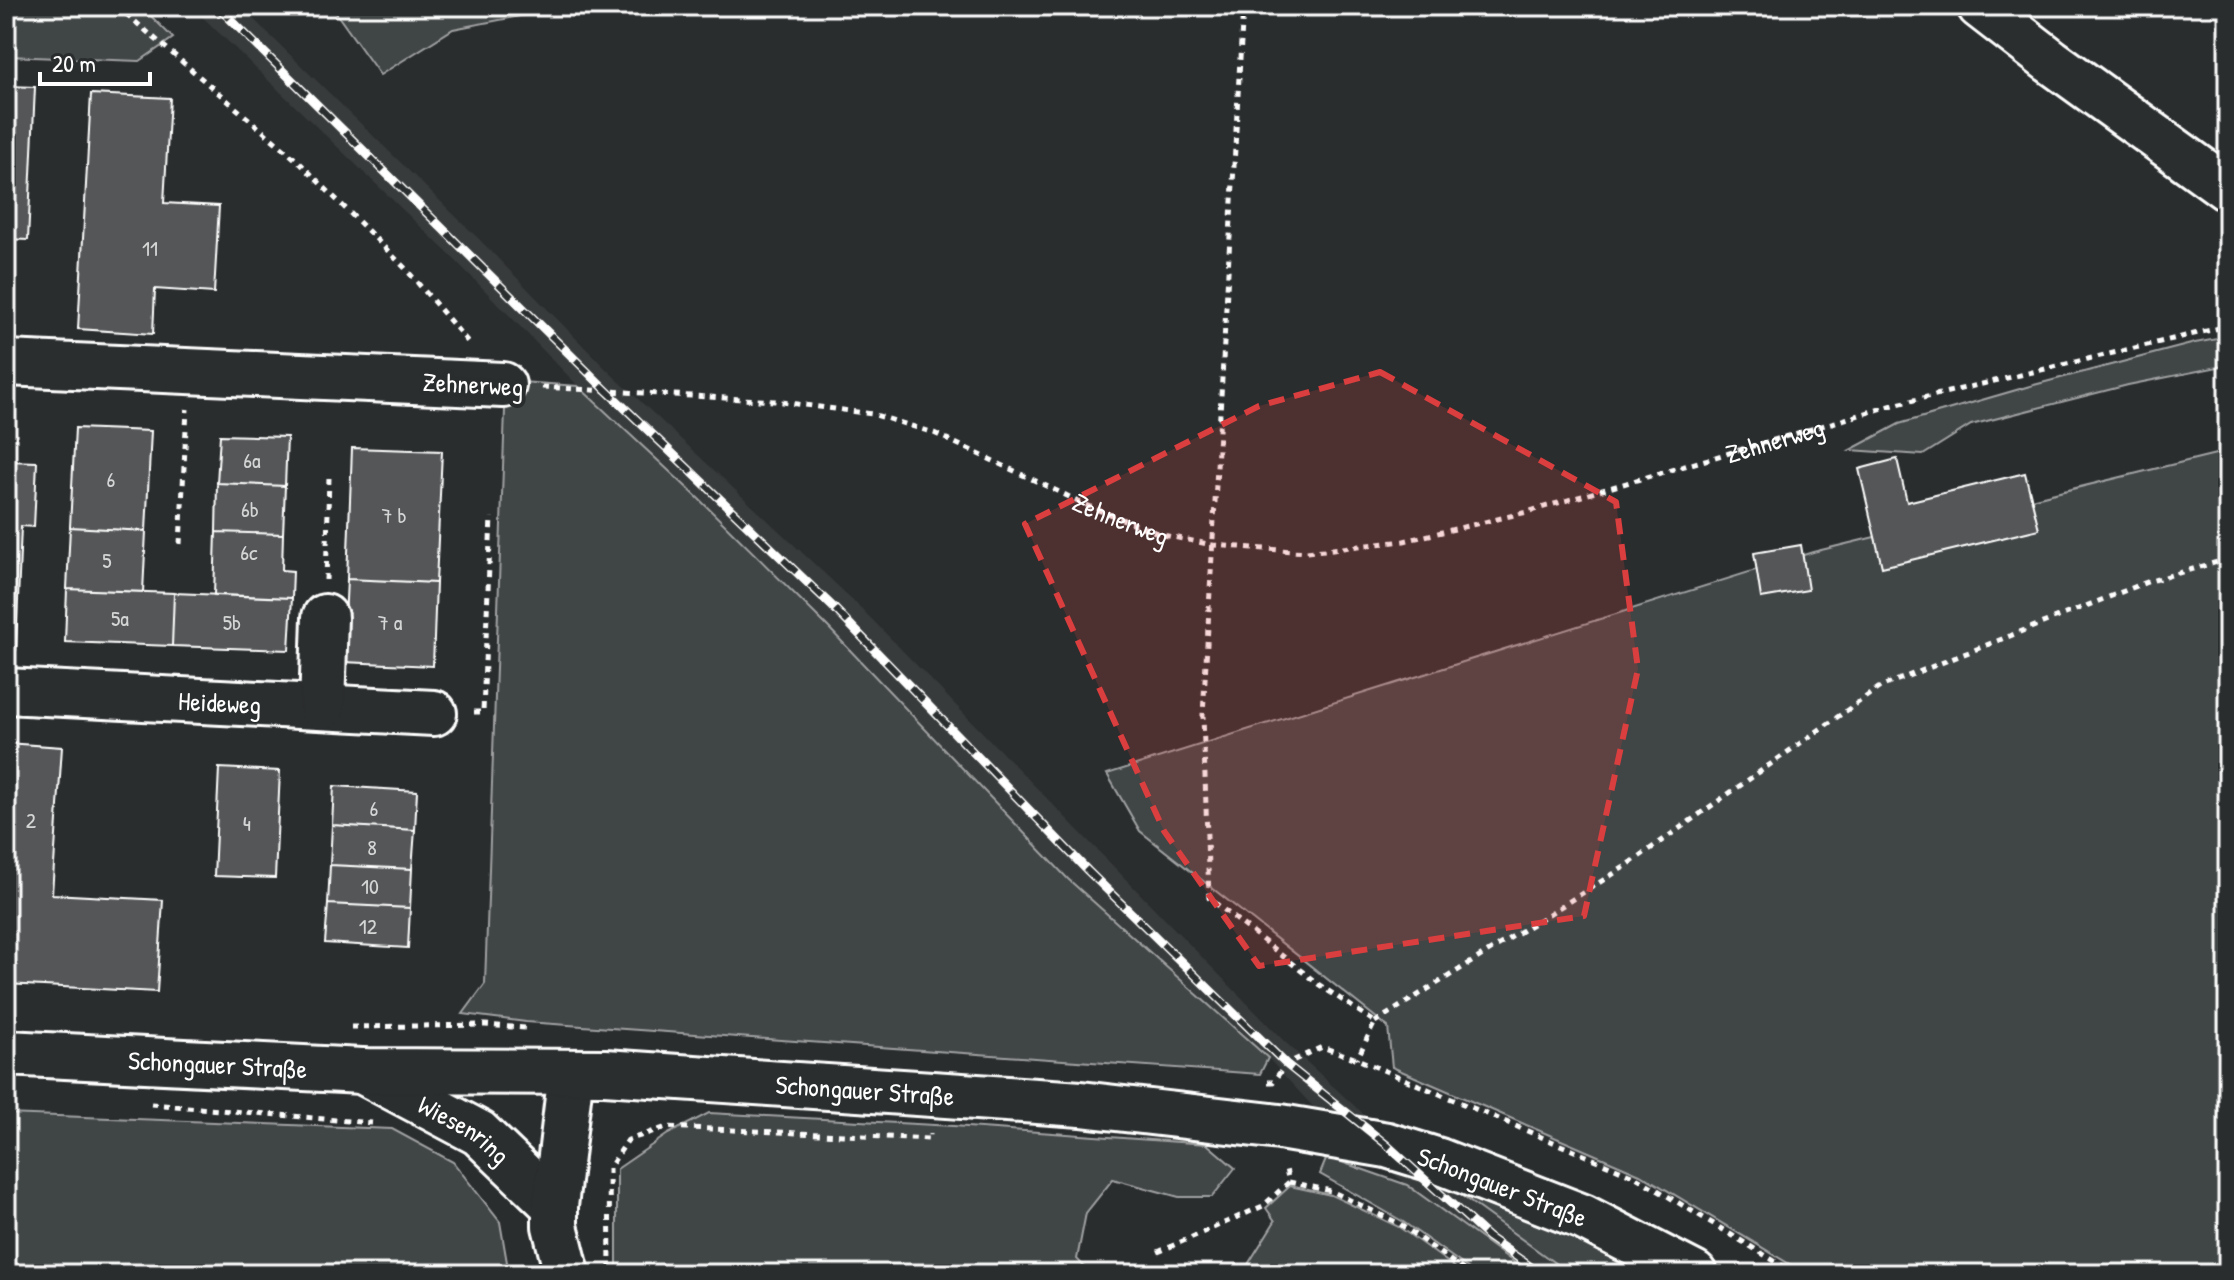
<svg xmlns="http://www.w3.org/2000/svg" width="2234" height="1280" viewBox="0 0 2234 1280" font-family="'Patrick Hand',sans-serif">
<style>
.built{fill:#373a3b}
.green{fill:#414445;stroke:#a0a2a2;stroke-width:2}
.building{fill:#555758;stroke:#fff;stroke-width:2}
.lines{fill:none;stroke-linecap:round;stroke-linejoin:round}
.minor-casing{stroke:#fff;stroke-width:50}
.major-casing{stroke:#fff;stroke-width:50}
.path{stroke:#fff;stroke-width:5;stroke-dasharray:6 6;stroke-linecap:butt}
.minor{stroke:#2a2d2e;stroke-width:44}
.major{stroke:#2a2d2e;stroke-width:44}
.rail-casing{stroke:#fff;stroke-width:9}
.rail{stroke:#2a2d2e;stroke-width:6;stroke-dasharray:18;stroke-linecap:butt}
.marked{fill:#da3e3e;fill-opacity:0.2;stroke:#da3e3e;stroke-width:6;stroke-dasharray:16 10;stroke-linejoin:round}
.labels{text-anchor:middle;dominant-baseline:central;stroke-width:8;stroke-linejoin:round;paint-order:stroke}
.number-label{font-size:22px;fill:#d4d5d5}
.street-label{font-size:26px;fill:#fff;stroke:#2a2d2e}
</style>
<rect width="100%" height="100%" fill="#2a2d2e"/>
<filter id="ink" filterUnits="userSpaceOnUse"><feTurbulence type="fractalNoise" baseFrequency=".0125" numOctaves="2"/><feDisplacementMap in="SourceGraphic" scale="16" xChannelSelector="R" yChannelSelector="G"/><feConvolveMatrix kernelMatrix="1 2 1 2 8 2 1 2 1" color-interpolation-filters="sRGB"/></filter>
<g filter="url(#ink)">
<!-- built -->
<path class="built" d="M191,6H240L479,239L606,369L855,602L1284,1041L1371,1121L1444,1183L1570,1274H1530L1407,1185L1316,1110L1268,1058L1068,879L827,626L697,497L578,386L456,261Z"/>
<!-- green -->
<path class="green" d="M6,6H141L173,38L140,61L6,56Z
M331,6H605L546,11L453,29L380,75Z
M2228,337V365L2128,385L1971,425L1923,455L1850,450L1899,424L2030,386L2195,343Z
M506,381L578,386L697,497L827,626L1068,879L1268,1058L1260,1074L526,1022L463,1014L485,984Z
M2228,451V1274H1806L1640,1174L1392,1067L1388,1027L1140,831L1107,774L1813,552Z
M709,1113L953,1126L1207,1144L1235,1168L1212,1197H1179L1113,1179L1086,1213L1077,1259L1091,1274H617V1169L668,1134Z
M6,1114L392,1129L453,1162L500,1222L509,1274H6Z
M1327,1157L1407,1185L1530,1274H1476L1402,1221L1320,1174Z
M1444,1183L1531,1215L1657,1274H1570Z
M1290,1186L1331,1195L1399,1227L1464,1274H1242L1275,1221L1266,1208Z"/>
<!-- building -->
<path class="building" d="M6,86L35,87L28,240L6,239Z
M91,94L170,98L164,203L219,206L214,293L155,289L153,334L78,329Z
M75,428L151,431L146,531L70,527Z
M220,435L287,437L285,486L217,483Z
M352,448L442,451L436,583L347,579Z
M1897,459L1907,502L2025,473L2039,529L1882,567L1859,469Z
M6,461L37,462L34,527L21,526L16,650L6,649Z
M217,483L285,486L283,534L216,532Z
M70,527L146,531L143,592L67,589Z
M216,532L283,534L282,570L293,571L292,598L214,595Z
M1801,545L1808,590L1761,598L1754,553Z
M347,579L436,583L433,666L343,662Z
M67,589L174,593L172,646L65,642Z
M174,593L292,598L289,650L172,646Z
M6,743L62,747L52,894L163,900L157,992L6,984Z
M219,768L280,771L275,878L214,876Z
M334,786L417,791L415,830L332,825Z
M332,825L415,830L412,869L330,865Z
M330,865L412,869L410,908L328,904Z
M328,904L410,908L408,948L325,943Z"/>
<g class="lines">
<defs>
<g id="minor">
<path d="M1980,6L2051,61L2228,189"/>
<path d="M6,363L503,385"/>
<path id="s2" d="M6,691L434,713"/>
<path d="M322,707L325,617"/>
<path id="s3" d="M362,1071L479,1133L555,1206"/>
<path d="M567,1274L555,1226V1206L571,1072"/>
</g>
<g id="major">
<path id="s4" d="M6,1053L362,1071L605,1072L1081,1104L1280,1127L1387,1145L1439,1161L1583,1217L1694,1274"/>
</g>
</defs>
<!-- minor casing -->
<use href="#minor" class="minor-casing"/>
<!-- major casing -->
<use href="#major" class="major-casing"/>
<!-- path -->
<g class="path">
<path d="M117,6L299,162L405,268L468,342"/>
<path d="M1243,6L1203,715L1209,898L1318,984L1375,1022L1357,1059"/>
<path id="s1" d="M542,387L775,401L872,414L934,433L1093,508L1163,535L1213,545L1306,552L1404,541L1527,512L1897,404L2228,326"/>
<path d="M180,544L187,409"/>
<path d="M326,580L329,477"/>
<path d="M474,712H483L491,517"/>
<path d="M1375,1022L1626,866L1880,687L2147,582L2228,559"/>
<path d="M351,1027L485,1025L525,1028"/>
<path d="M1268,1082H1273L1286,1064L1322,1047L1357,1059L1636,1177L1796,1274"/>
<path d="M151,1104L372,1123"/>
<path d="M1289,1182L1331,1191L1400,1224L1469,1274"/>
<path d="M1158,1252L1263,1206L1289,1182L1286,1169"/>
<path d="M610,1270L609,1168L628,1140L667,1127L930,1139V1134"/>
</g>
<!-- minor -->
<use href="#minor" class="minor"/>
<!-- major -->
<use href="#major" class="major"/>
<defs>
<path id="rail" d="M217,6L607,391L833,607L1088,871L1286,1064L1387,1145L1488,1237L1541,1274"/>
</defs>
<!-- rail casing -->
<use href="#rail" class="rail-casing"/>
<!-- rail -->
<use href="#rail" class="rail"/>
</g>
</g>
<!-- marked area -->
<path class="marked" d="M1380,372L1616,502L1638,669L1584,916L1259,966L1164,831L1025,524L1259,406Z"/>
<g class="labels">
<!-- number labels -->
<g class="number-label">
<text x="150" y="248">11</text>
<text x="252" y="460">6a</text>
<text x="111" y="479">6</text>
<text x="250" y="509">6b</text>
<text x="394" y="515">7 b</text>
<text x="249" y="552">6c</text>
<text x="107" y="560">5</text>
<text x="120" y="618">5a</text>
<text x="232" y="622">5b</text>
<text x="390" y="622">7 a</text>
<text x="374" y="808">6</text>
<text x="31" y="820">2</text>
<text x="247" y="823">4</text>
<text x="372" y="847">8</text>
<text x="370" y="886">10</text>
<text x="368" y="926">12</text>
</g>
<!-- street labels -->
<g class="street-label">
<text transform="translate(473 384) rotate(3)">Zehnerweg</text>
<text stroke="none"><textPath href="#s1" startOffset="1274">Zehnerweg</textPath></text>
<text stroke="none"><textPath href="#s1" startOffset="602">Zehnerweg</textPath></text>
<text stroke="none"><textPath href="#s2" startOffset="214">Heideweg</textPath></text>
<text stroke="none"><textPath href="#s4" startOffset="212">Schongauer Straße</textPath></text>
<text stroke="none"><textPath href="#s4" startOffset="860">Schongauer Straße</textPath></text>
<text stroke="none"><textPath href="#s3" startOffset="118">Wiesenring</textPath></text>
<text stroke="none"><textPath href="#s4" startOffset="1508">Schongauer Straße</textPath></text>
</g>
</g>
<!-- margin -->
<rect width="2234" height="1280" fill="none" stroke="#2a2d2e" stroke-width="32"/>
<rect x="16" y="16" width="2202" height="1248" fill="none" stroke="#fff" stroke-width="3" filter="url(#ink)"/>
<!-- scale -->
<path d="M40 72v12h110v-12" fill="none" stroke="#ffffff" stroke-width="4"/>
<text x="52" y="72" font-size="24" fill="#ffffff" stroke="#2a2d2e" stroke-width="6" paint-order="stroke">20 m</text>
</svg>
